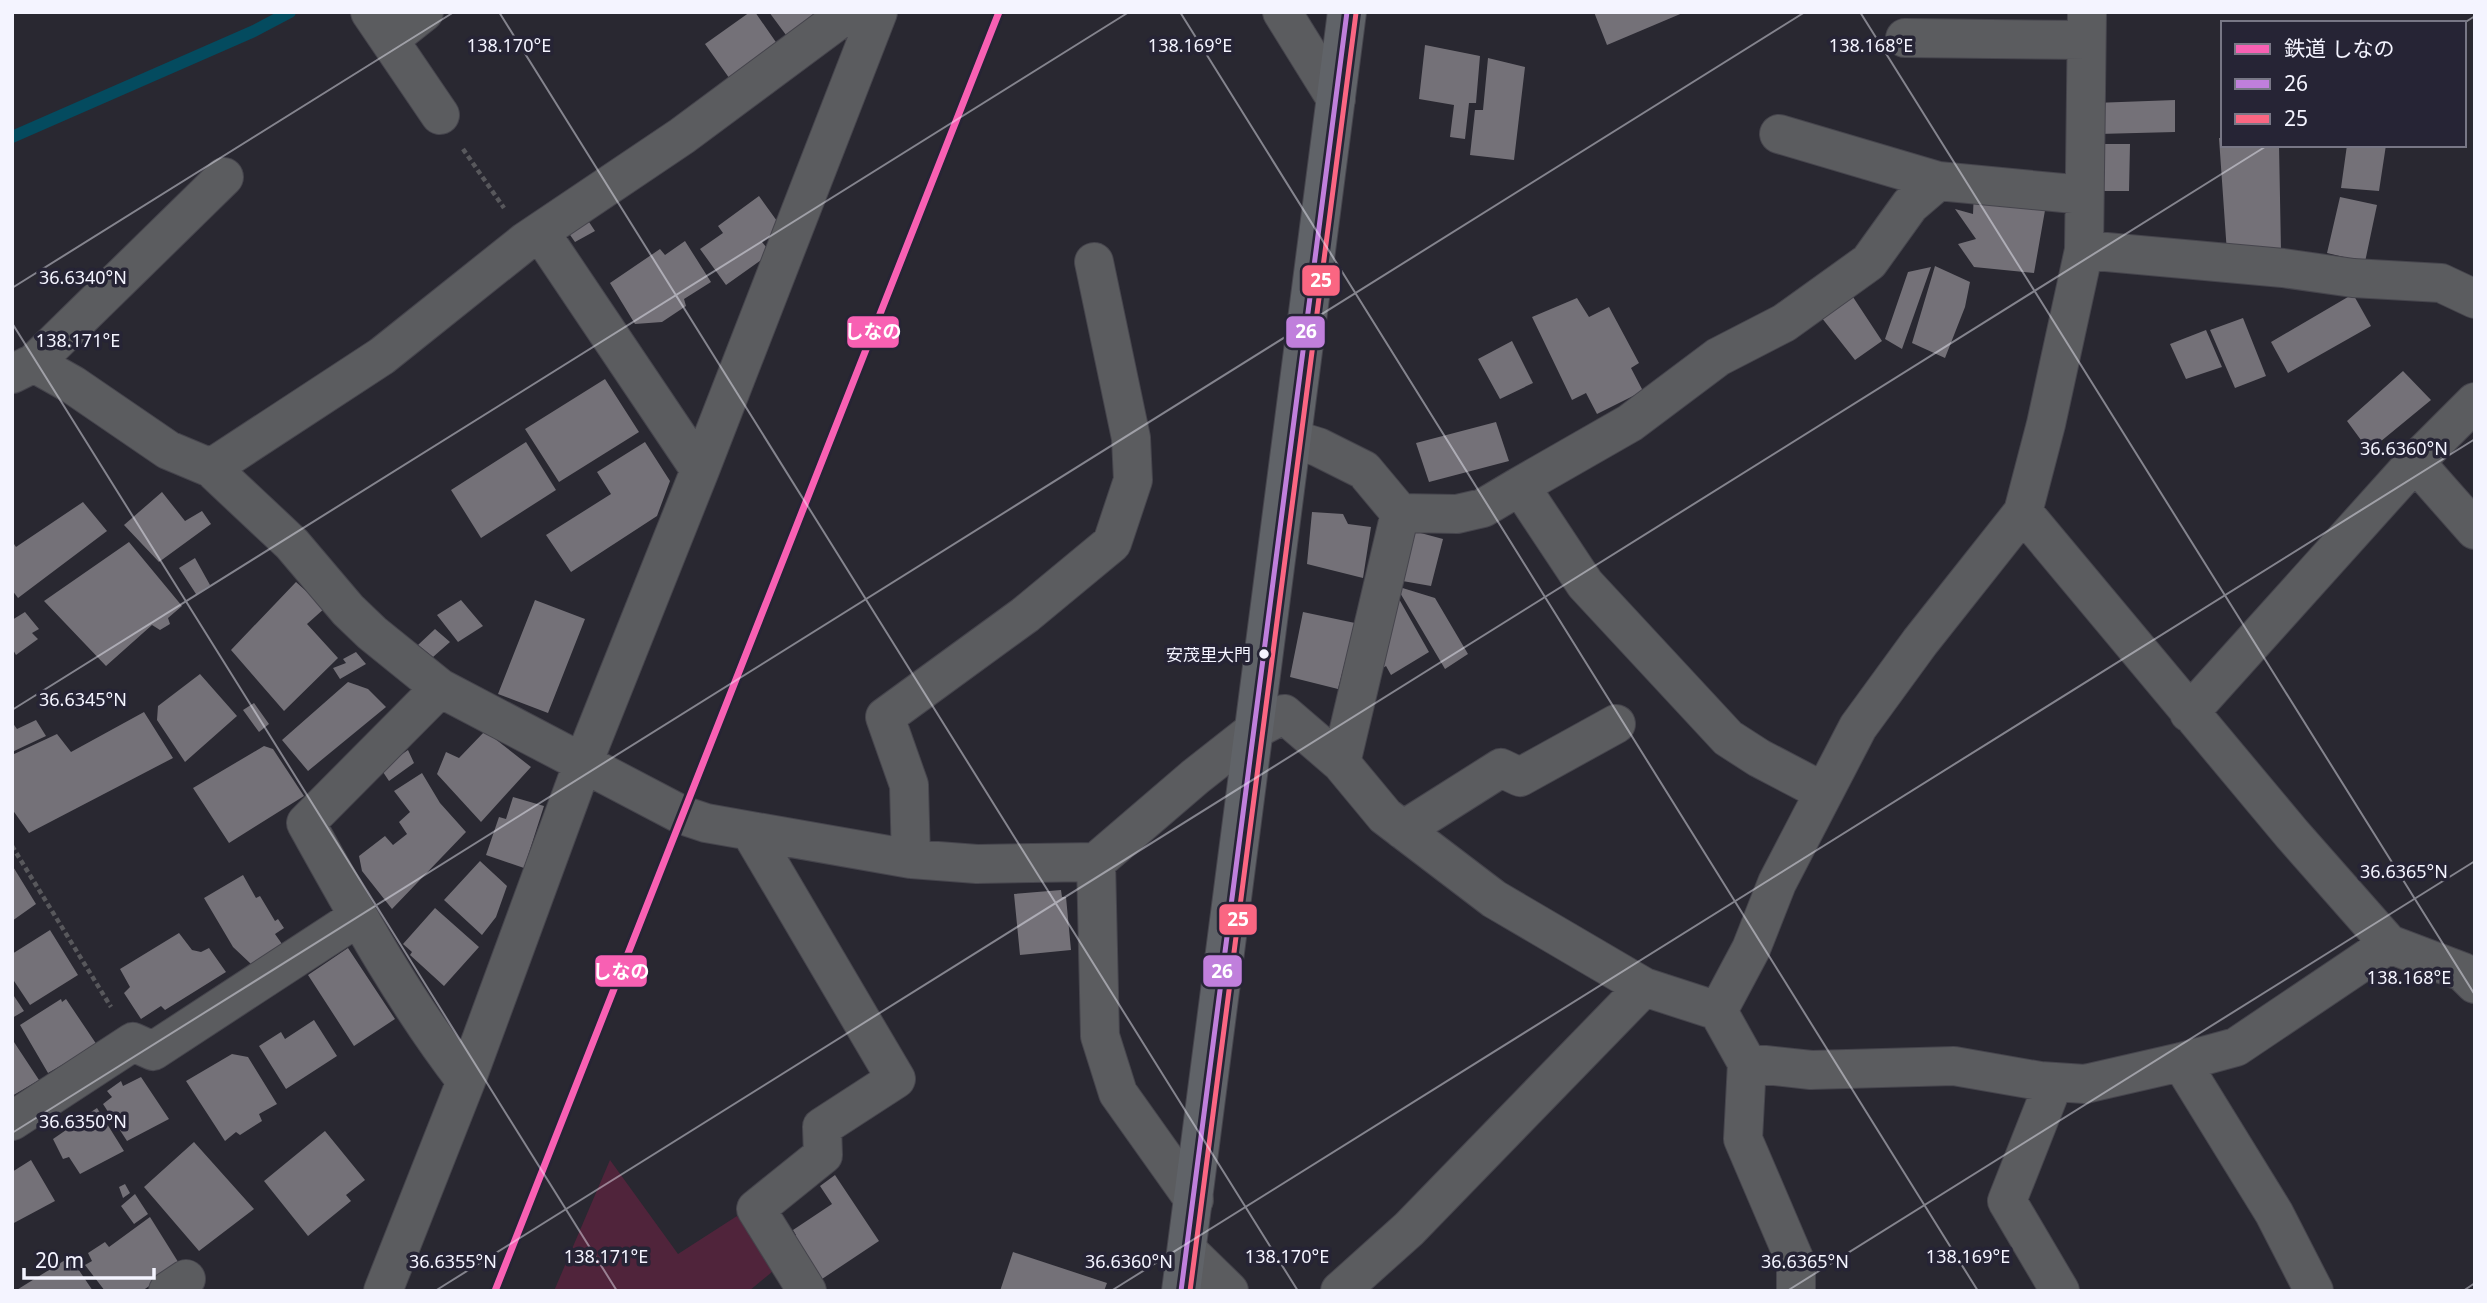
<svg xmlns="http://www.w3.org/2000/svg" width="2487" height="1303" viewBox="0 0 2487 1303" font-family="'Noto Sans','Noto Sans JP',sans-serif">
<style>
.green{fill:#50243b}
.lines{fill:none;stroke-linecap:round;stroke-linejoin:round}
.stream{stroke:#044b5f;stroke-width:12}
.building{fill:#747178}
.minor-casing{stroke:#46454d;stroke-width:40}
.highway-casing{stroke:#46454d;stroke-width:40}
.path{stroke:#58585c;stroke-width:4.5;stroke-dasharray:5 3.5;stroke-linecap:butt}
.minor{stroke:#5b5c5f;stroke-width:38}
.highway{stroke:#606368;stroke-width:38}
.bus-1-casing{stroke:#262435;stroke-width:10}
.bus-2-casing{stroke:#262435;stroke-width:10}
.bus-1{stroke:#c07fdc;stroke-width:5}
.bus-2{stroke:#fa6682;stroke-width:5}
.rail-1-casing{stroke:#262435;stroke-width:12}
.rail-1{stroke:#f860b3;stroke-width:7}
.ticks{fill:none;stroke:#f4f4ff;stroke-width:2;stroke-opacity:0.45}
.bus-dot{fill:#f4f4ff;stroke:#262435;stroke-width:2.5}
.labels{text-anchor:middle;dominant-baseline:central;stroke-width:7;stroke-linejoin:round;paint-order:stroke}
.bus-label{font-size:17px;fill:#f4f4ff;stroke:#262435;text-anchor:end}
.ticks-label{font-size:18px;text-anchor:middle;fill:#f4f4ff;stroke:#262435;stroke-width:7;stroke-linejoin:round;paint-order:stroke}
.line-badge{stroke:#262435;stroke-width:2.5}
.badge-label{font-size:19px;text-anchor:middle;font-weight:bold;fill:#fff}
</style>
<rect width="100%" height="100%" fill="#292831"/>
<!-- green -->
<path class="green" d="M610,1160L678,1254L737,1216L778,1267L749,1291H554Z"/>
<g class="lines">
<!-- stream -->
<path class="stream" d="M12,137L254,31L290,12"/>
</g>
<!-- building -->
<path class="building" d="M750,12H755L780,48L732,82L705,44Z
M769,12H826L789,39Z
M1594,12H1685L1607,45Z
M1425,45L1480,56L1476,103H1469L1465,139L1450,137L1454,105L1419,99Z
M1488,58L1525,67L1514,160L1470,155L1475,110H1483Z
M2175,100V132L2098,134L2094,103Z
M2219,138H2223V145H2279L2281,251L2227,253Z
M2097,144H2130L2129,191H2097Z
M2347,145H2386L2379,191L2341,188Z
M1974,191L2047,199L2034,273L1974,267L1958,244L1976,239L1955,209L1973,214Z
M759,196L782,228L762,242L771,253L726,285L700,249L723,233L718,226Z
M2340,197L2377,205L2365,262L2327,253Z
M587,219L595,231L575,242L568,232Z
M685,241L711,282L684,299L686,306L662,322L635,324L610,283L660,249L665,255Z
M1935,266L1970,282L1965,307L1945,358L1912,343Z
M1931,267L1902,349L1885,339L1908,272Z
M2353,294L2371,326L2288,373L2271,342Z
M1853,297L1882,341L1855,360L1814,308Z
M1577,298L1589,317L1609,307L1639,363L1631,368L1643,391L1597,414L1586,393L1572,400L1532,317Z
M2243,318L2266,376L2235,388L2210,330Z
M2206,330L2222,367L2186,379L2170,344Z
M1512,341L1533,383L1500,399L1478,359Z
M2403,371L2431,400L2369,451L2347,421Z
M605,379L639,432L559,482L525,429Z
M1496,422L1509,461L1429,482L1416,443Z
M526,442L556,490L481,538L451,490Z
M645,442L670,481L657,516L571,572L546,535L611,494L597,472Z
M162,492L185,521L202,511L211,524L159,562L124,525Z
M83,502L107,531L18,598L12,590V541L16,547Z
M1312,512L1343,514L1348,524L1371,527L1363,578L1307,564Z
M1402,528L1443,539L1431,586L1391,579Z
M129,542L182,606L168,618L170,624L160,630L152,625L106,666L44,601Z
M195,558L210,585L196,594L179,568Z
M296,582L325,608L307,624L338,658L284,711L231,650Z
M1396,586L1435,598L1468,654L1445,669Z
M1399,599L1429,652L1391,675L1386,666L1377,672Z
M461,600L483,626L458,642L437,615Z
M535,600L585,619L548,713L498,694Z
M25,612L39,629L32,633L38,639L16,655L12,648V620Z
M1303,612L1355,623L1338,689L1290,677Z
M435,629L450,642L433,657L418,645Z
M356,652L366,664L340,679L333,668L346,663L343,659Z
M200,674L237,716L185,762L157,720L158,706Z
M348,682L368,689L386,707L308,771L282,740Z
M254,703L269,724L259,732L243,710Z
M144,712L173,758L29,833L12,809V755L57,734L71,752Z
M36,720L46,736L12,752V722L17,729Z
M485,731L531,767L481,822L437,774L446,752L459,758Z
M264,746L273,749L304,796L229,843L193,788Z
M408,750L414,763L389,781L381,769Z
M422,773L440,803L466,832L392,909L362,871L359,856L385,836L393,845L407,834L399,822L410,812L394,791Z
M513,797L544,806L524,868L486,855L499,817L506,819Z
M480,861L507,886L496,917L482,935L444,900Z
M12,865L36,904L12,921Z
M243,875L256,898L260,896L275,921L278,919L284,928L275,934L282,944L251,964L233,947L204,898Z
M1061,890L1062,897H1066L1071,950L1020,955L1014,894Z
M435,908L479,947L444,986L410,955L412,952L403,944Z
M50,930L78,975L30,1005L12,978V954Z
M179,933L192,950L201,952L209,948L226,972L165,1010L161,1006L141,1019L124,993L130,987L120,969Z
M348,948L395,1019L354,1046L308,975Z
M12,993L24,1011L12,1018Z
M61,999L62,1002L66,999L97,1045L48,1073L20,1025Z
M314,1020L337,1056L286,1089L259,1046L281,1032L285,1039Z
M12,1039L39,1080L12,1096Z
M232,1054L248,1057L277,1104L259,1114L262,1121L240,1135L236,1132L225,1141L186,1081Z
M141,1077L169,1119L127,1141L103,1104L112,1097L107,1091L121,1081L123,1086Z
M97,1108L124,1151L80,1174L69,1157L63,1159L53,1139L69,1128L67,1122L80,1112L85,1116Z
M325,1131L365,1180L346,1195L351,1201L308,1236L264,1181Z
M194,1142L254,1209L199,1251L144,1187Z
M31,1160L55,1201L12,1224V1172Z
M835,1175L879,1241L822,1279L794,1236L796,1235L793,1230L832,1204L820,1186Z
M125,1184L130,1193L123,1198L119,1187Z
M135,1194L148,1214L134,1224L121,1206Z
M150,1217L180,1265L142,1291H105L85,1265L92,1261L88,1253L105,1242L109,1247Z
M1013,1252L1107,1283L1104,1291H1000Z
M70,1257L93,1291H15Z"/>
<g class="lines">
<defs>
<path id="minor" d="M370,12L440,115
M1282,12L1336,99
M1905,38L2086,40
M390,39L424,12
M1779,134L1938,181
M540,232L700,470
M2084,250L2283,268L2353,278L2441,283L2475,299
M34,363L224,177
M12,374L34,363L73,385L168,450L211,468L292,544L348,610L372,633L440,688L682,815L706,823L911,859L977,864L1096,862L1195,777L1256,729L1284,714L1341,763L1385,816L1494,899L1644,987L1718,1011L1747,1063L1743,1139L1796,1263V1291
M1292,439L1318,447L1364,470L1400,513L1457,514L1483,508L1520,486L1585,584L1728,738L1759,758L1824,792
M2415,462L2475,530
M211,468L382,356L526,241L682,136L849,12
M1520,486L1630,423L1718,357L1784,323L1869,262L1910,205L1938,181L2084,195
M2023,512L2292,834L2389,944L2463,972L2475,984
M440,688L306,823C355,911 404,1001 466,1081
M2189,713L2415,462L2475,402
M1341,763L1400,513
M1403,830L1501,768L1520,777L1616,724
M750,831L896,1079L822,1127L823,1155L756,1209L807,1291
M911,859L909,785L885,717L1025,615L1112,543L1133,480L1131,438L1094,262
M1096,862L1100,1036L1118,1093L1194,1200
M1718,1011L1751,949L1777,883L1858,727L1920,642L2023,512L2046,424L2084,250L2087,12
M2181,1062L2274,1213L2314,1291
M1747,1063L1811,1070L1954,1066L2040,1081L2085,1084L2181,1062L2236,1047L2389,944
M2054,1082L2007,1201L2060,1291
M12,1121L133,1042L153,1051L358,917
M1187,1250L1229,1291
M168,1291L186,1279
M383,1291L466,1081L583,763L700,470L878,12
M1340,1291L1409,1229L1644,987"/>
<path id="highway" d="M1181,1291L1347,12"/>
</defs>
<!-- minor casing -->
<use href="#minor" class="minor-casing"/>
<!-- highway casing -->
<use href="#highway" class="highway-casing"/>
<!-- path -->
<path class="path" d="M463,149L504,208
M12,846L111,1007"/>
<!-- minor -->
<use href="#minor" class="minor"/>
<!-- highway -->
<use href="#highway" class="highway"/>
<defs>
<path id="bus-1" d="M1181,1291L1347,12"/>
<path id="bus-2" d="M1190,1291L1356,13"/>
</defs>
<!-- bus-1 casing -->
<use href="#bus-1" class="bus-1-casing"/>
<!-- bus-2 casing -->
<use href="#bus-2" class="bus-2-casing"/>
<!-- bus-1 -->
<use href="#bus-1" class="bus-1"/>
<!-- bus-2 -->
<use href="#bus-2" class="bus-2"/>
<defs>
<path id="rail-1" d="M495,1291L999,12"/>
</defs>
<!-- rail-1 casing -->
<use href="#rail-1" class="rail-1-casing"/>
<!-- rail-1 -->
<use href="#rail-1" class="rail-1"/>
</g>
<!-- ticks -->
<path class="ticks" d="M499,12L1298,1291M1180,12L1978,1291M1860,12L2475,995M2464,23L2475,16M12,288L454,12M12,323L617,1291M12,710L1129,12M12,1133L1805,12M435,1291L2268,145M1111,1291L2475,439M1787,1291L2475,861M2463,1291L2475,1283"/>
<!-- markers -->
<circle class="bus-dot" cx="1264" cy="654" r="6"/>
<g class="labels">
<!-- bus labels -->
<g class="bus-label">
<text x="1251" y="654">安茂里大門</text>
</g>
</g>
<g class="ticks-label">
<text x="509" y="52">138.170°E</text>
<text x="1190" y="52">138.169°E</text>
<text x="1871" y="52">138.168°E</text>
<text x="83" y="284">36.6340°N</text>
<text x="78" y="347">138.171°E</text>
<text x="2404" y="455">36.6360°N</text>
<text x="83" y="706">36.6345°N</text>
<text x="2404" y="878">36.6365°N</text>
<text x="2409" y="984">138.168°E</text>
<text x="83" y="1128">36.6350°N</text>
<text x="606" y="1263">138.171°E</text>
<text x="1287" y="1263">138.170°E</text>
<text x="1968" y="1263">138.169°E</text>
<text x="453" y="1268">36.6355°N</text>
<text x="1129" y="1268">36.6360°N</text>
<text x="1805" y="1268">36.6365°N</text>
</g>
<g class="line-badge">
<rect x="1301" y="264" width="40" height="33" rx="7" fill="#fa6682"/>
<rect x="846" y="315" width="54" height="34" rx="7" fill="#f860b3"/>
<rect x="1285" y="315" width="41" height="34" rx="7" fill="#c07fdc"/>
<rect x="1218" y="903" width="40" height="33" rx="7" fill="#fa6682"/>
<rect x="594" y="954" width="54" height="34" rx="7" fill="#f860b3"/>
<rect x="1202" y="954" width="41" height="34" rx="7" fill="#c07fdc"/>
</g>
<g class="badge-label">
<text x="1321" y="287">25</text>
<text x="873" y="338">しなの</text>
<text x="1306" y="338">26</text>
<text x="1238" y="926">25</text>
<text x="621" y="978">しなの</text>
<text x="1222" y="978">26</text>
</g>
<!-- border -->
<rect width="2487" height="1303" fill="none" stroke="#f4f4ff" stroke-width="28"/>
<!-- legend -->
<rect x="2221" y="21" width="245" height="126" fill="#262435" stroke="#787786" stroke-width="2"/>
<rect x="2235" y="44" width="35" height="10" fill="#f860b3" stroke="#787786" stroke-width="2"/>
<text x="2284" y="56" font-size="21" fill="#f4f4ff">鉄道 しなの</text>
<rect x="2235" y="79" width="35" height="10" fill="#c07fdc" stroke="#787786" stroke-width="2"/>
<text x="2284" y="91" font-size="21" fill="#f4f4ff">26</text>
<rect x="2235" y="114" width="35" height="10" fill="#fa6682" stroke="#787786" stroke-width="2"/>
<text x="2284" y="126" font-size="21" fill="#f4f4ff">25</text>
<!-- scale -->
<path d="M24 1268v10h130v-10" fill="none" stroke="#f4f4ff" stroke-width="3.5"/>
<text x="35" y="1268" font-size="21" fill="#f4f4ff" stroke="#262435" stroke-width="5" paint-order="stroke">20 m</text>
</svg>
